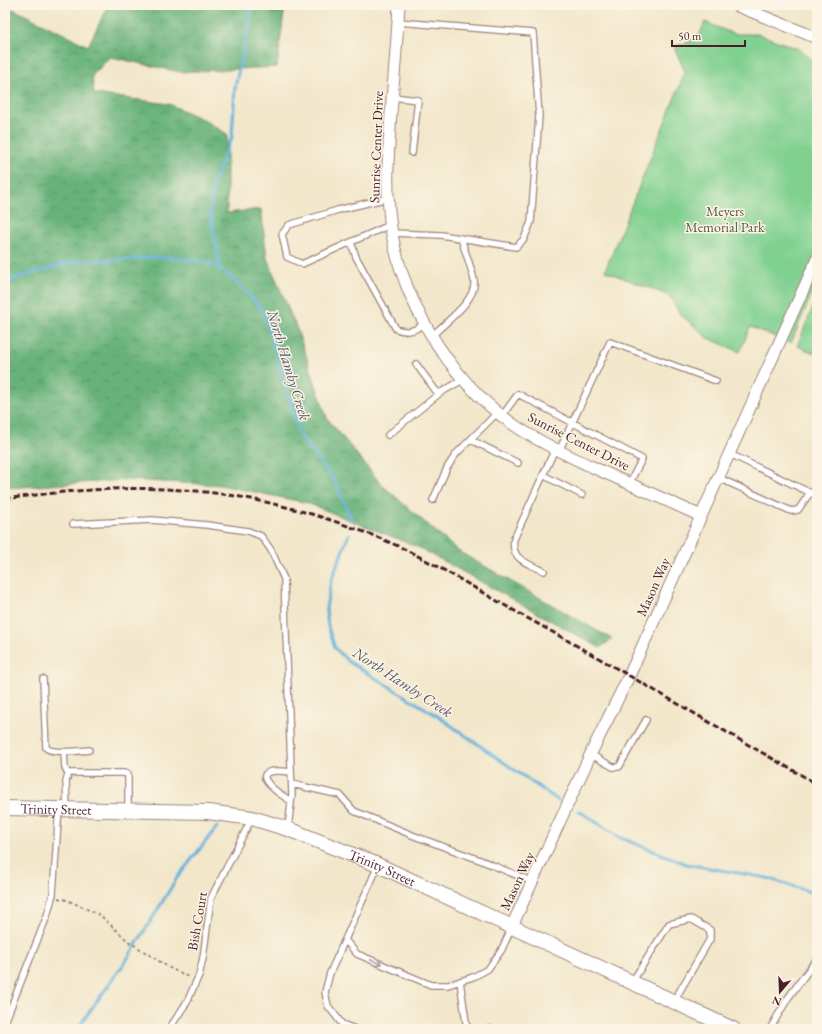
<svg xmlns="http://www.w3.org/2000/svg" width="822" height="1034" viewBox="0 0 822 1034" font-family="'EB Garamond',serif">
<style>
.forest{fill:url(#forest-crowns);stroke:#596852}
.park{fill:#80d090;stroke:#65785e}
.lines{fill:none;stroke-linecap:round;stroke-linejoin:round}
.stream{stroke:#60b1db;stroke-width:3}
.service-casing{stroke:#9e837b;stroke-width:8}
.minor-casing{stroke:#9e837b;stroke-width:13}
.tertiary-casing{stroke:#9e837b;stroke-width:16}
.path{stroke:#9e837b;stroke-width:2;stroke-dasharray:3 3;stroke-linecap:butt}
.service{stroke:#fff;stroke-width:5.5}
.minor{stroke:#fff;stroke-width:11}
.tertiary{stroke:#fff;stroke-width:14}
.rail{stroke:#4a1f2b;stroke-width:3;stroke-dasharray:6 3;stroke-linecap:butt}
.oneway{stroke:#ae9aa0}
.labels{text-anchor:middle;dominant-baseline:central;stroke-width:3;stroke-linejoin:round;paint-order:stroke}
.street-label{font-size:14px;fill:#4a1f2b;stroke:#fcf5e5}
.park-label{font-size:14px;fill:#5a5449;stroke:#fcf5e5}
.water-label{font-size:15px;font-style:italic;fill:#525269;stroke:#fcf5e5}
</style>
<defs>
<pattern id="forest-crowns" width="20" height="18" patternUnits="userSpaceOnUse"><rect width="20" height="18" fill="#68b27a"/><path d="M2 6a3 3 0 1 1 6 0M12 15a3 3 0 1 1 6 0" fill="none" stroke="#589064"/></pattern>
</defs>
<rect width="100%" height="100%" fill="#fcf5e5"/>
<filter id="ink" filterUnits="userSpaceOnUse"><feTurbulence type="fractalNoise" baseFrequency=".025" numOctaves="2"/><feDisplacementMap in="SourceGraphic" scale="8" xChannelSelector="R" yChannelSelector="G"/><feConvolveMatrix kernelMatrix="1 2 1 2 8 2 1 2 1" color-interpolation-filters="sRGB"/></filter>
<filter id="wash" filterUnits="userSpaceOnUse"><feTurbulence type="fractalNoise" baseFrequency=".012" numOctaves="4" result="noise"/><feDisplacementMap in="SourceGraphic" scale="16" xChannelSelector="R" yChannelSelector="G"/><feGaussianBlur stdDeviation="0.9" result="paint"/><feColorMatrix in="noise" values="0 0 0 0 0 0 0 0 0 0 0 0 0 0 0 0 0 1.4 0 .05"/><feComposite in="paint" operator="in"/></filter>
<g filter="url(#wash)">
<rect width="100%" height="100%" fill="#f2e7cb"/>
<!-- forest -->
<path class="forest" d="M5,5L88,46L108,5H285L277,67L180,72L110,57L92,76L94,94L169,104L204,120L227,134V213L261,209L267,258L297,329L327,418L382,485L458,551L612,639L600,648L420,548L307,503L221,485L127,480L5,488Z"/>
<!-- park -->
<path class="park" d="M705,22L734,34H758L799,49L817,63V282L791,343L750,327L740,352L708,338L679,313L670,296L605,271L685,72L674,47L698,38Z
M817,297V354L797,346Z"/>
<g class="lines">
<!-- stream -->
<path class="stream" d="M220,268L210,209L214,181L232,137L235,87L253,5
M5,283L20,277L71,262L167,257L204,262L217,266L245,290L264,312L299,434L335,481L352,521
M349,534L331,581L326,608L328,627L335,648L349,662L436,715L559,801
M579,811L619,837L686,864L767,878L817,894
M77,1029L126,961L177,878L217,827"/>
</g>
</g>
<g filter="url(#ink)">
<g class="lines">
<defs>
<path id="service" d="M393,97L418,100L412,153
M390,225L351,242L356,257L396,329C408,333 414,331 424,324
M391,233L441,235L516,247L524,239L531,222L539,116L533,33L398,22
M351,242L302,264L287,257L282,234L289,225L338,210L388,198
M432,336C445,322 477,301 474,280C471,266 465,252 461,238
M416,364L436,391L440,393L464,379
M502,416L518,394L642,459L629,484
M388,435L440,393
M471,440L518,463
M559,451L610,342L716,381
M730,454L817,496
M543,475L582,495
M719,478L791,511L798,510L810,493
M433,500L447,468L456,454L498,412
M73,524L152,520L207,525L248,531L261,536L271,550L284,579L292,795L288,828
M544,571C529,564 510,560 514,539L555,449
M43,679L46,748C53,754 79,751 89,750
M64,752L65,768L68,774
M590,754L613,767H619L646,720
M291,772C245,766 269,788 291,801
M292,784L340,795L354,811L417,837L480,860L533,882
M67,808L66,781L69,773H123L128,774V809
M345,940L357,954L431,985H448L473,977L488,969L501,951L512,927
M460,981L467,1029
M632,982L669,924L691,919L710,930V939L674,1001
M5,1022L47,916L53,894L59,808
M169,1029L187,1002L199,975L203,958L211,898L252,818
M355,1029L342,1024L328,1006L325,992L330,973L378,866
M489,1029H490
M770,1029L788,998L817,959"/>
<path id="minor" d="M399,5C397,41 394,77 391,113C389,145 386,178 389,210C395,292 447,378 514,425C537,441 563,453 588,465C625,482 663,499 701,516
M735,5L817,38
M512,926L592,751L629,676L817,259"/>
<g id="tertiary">
<path id="s1" d="M5,808L208,812L252,818L288,829L378,865L733,1029"/>
</g>
</defs>
<!-- service casing -->
<use href="#service" class="service-casing"/>
<!-- minor casing -->
<use href="#minor" class="minor-casing"/>
<!-- tertiary casing -->
<use href="#tertiary" class="tertiary-casing"/>
<!-- path -->
<path class="path" d="M58,898L67,900L100,915L128,941L168,967L190,978"/>
<!-- service -->
<use href="#service" class="service"/>
<!-- minor -->
<use href="#minor" class="minor"/>
<!-- tertiary -->
<use href="#tertiary" class="tertiary"/>
<!-- rail -->
<path class="rail" d="M5,499C76,489 150,484 222,494C279,502 348,523 400,547C441,567 481,592 520,614C620,669 718,728 817,784"/>
</g>
<!-- one-way arrows -->
<defs><path id="oneway-shaft" d="M-6 0H5M1.5-3L5.5 0L1.5 3" fill="none" stroke-width="1.6" stroke-linecap="round" stroke-linejoin="round"/></defs>
<use class="oneway" href="#oneway-shaft" transform="translate(376 962) rotate(22)"/>
</g>
<g class="labels">
<!-- street labels -->
<g class="street-label">
<text transform="translate(376 147) rotate(-88)">Sunrise Center Drive</text>
<text transform="translate(579 441) rotate(27)">Sunrise Center Drive</text>
<text transform="translate(653 587) rotate(-66)">Mason Way</text>
<text stroke="none"><textPath href="#s1" startOffset="51">Trinity Street</textPath></text>
<text stroke="none"><textPath href="#s1" startOffset="387">Trinity Street</textPath></text>
<text transform="translate(517 881) rotate(-65)">Mason Way</text>
<text transform="translate(197 921) rotate(-80)">Bish Court</text>
</g>
<!-- park labels -->
<g class="park-label">
<text x="725" y="211">Meyers<tspan x="725" dy="16">Memorial Park</tspan></text>
</g>
<!-- water labels -->
<g class="water-label">
<text transform="translate(289 365) rotate(73)">North Hamby Creek</text>
<text transform="translate(403 682) rotate(33)">North Hamby Creek</text>
</g>
</g>
<!-- margin -->
<rect width="822" height="1034" fill="none" stroke="#fcf5e5" stroke-width="20"/>
<!-- north arrow -->
<g transform="translate(780 992) rotate(199)" stroke="#fcf5e5" stroke-width="3" paint-order="stroke">
<path d="M0-3L7 15L0 10L-7 15Z" fill="#4a1f2b"/>
<text y="-6" font-size="11" font-weight="bold" text-anchor="middle" fill="#4a1f2b">N</text>
</g>
<!-- scale -->
<path d="M672 40v6h73v-6" fill="none" stroke="#4a1f2b" stroke-width="2"/>
<text x="678" y="40" font-size="12" fill="#4a1f2b" stroke="#fcf5e5" stroke-width="3" paint-order="stroke">50 m</text>
</svg>
